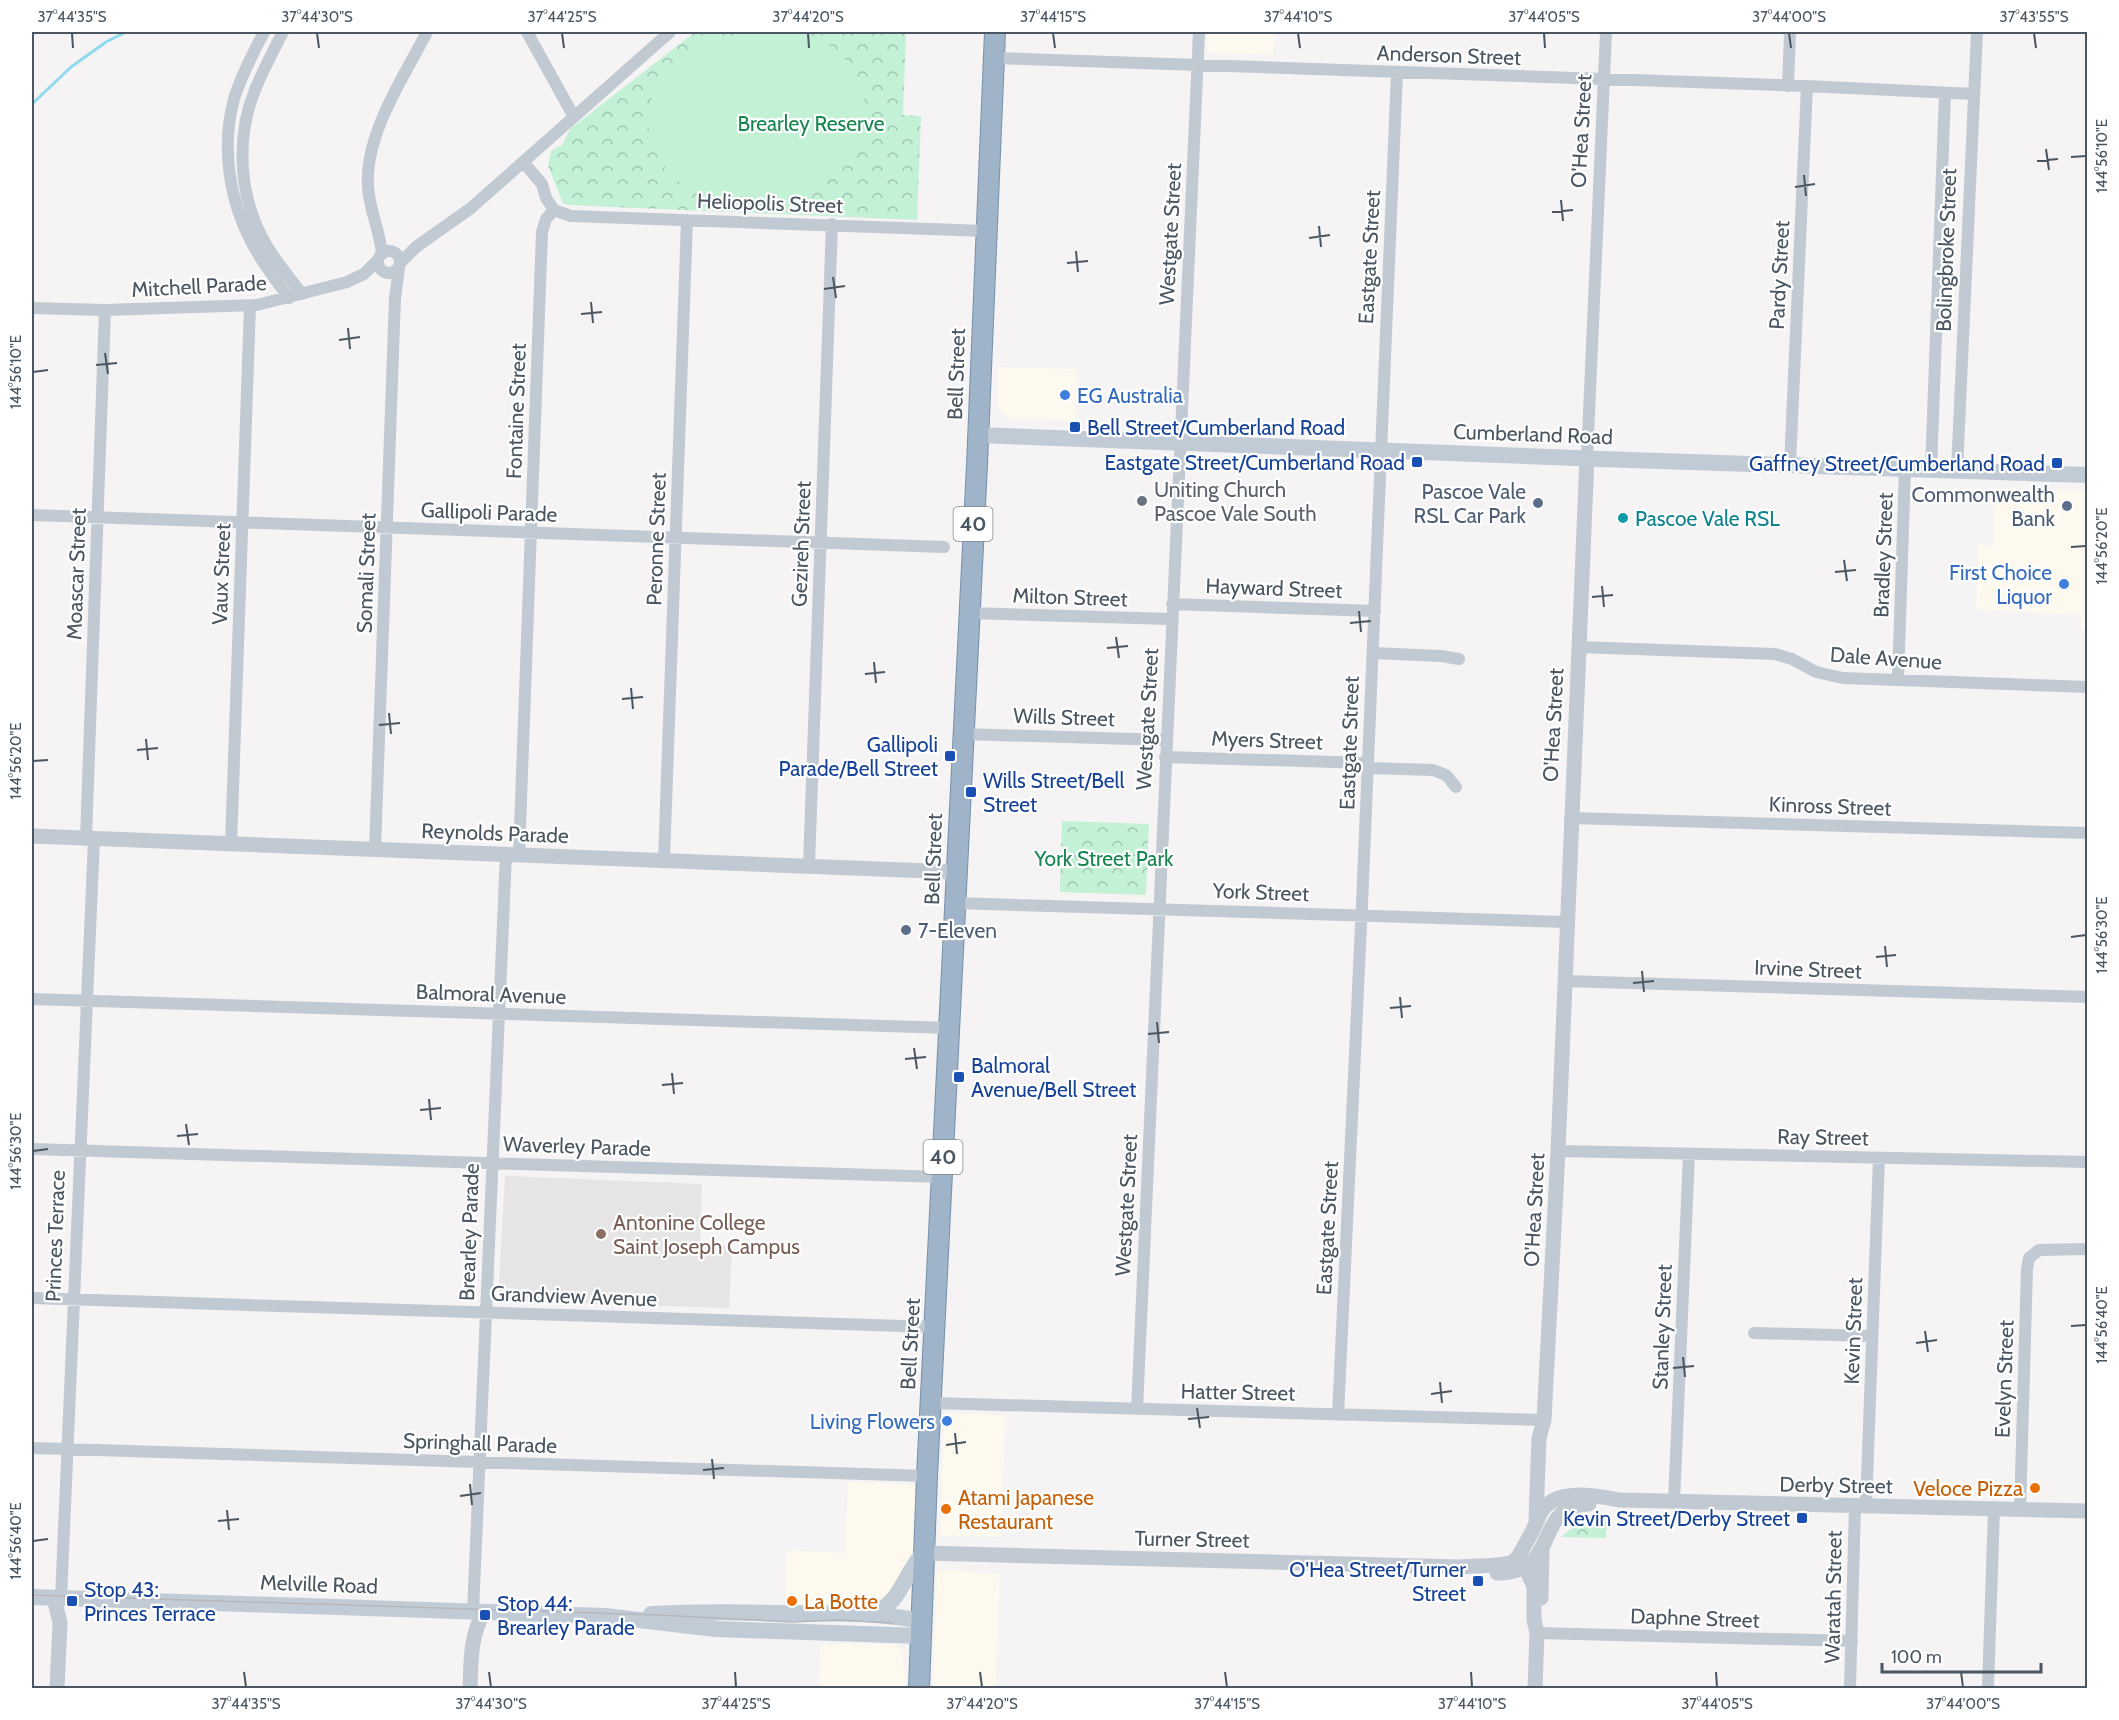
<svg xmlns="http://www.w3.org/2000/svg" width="2119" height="1720" viewBox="0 0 2119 1720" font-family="Cabin,sans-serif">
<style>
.commercial{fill:#fdf9ef}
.education{fill:#e6e4e5}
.park{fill:url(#park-crowns)}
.pitch{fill:#c3f1d5}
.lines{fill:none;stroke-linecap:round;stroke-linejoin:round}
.stream{stroke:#90daee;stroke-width:3}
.trunk-casing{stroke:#7690ad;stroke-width:22}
.minor{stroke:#c1cad2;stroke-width:12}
.tertiary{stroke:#c1cad2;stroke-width:15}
.secondary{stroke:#c1cbd6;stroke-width:16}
.trunk{stroke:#9fb4c9;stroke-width:20}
.tram{stroke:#b5b8bd;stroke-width:1.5}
.ticks{fill:none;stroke:#4a5661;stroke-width:2}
.shop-dot{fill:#3f7fe0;stroke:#fff;stroke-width:2}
.transit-dot{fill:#1a4fb4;stroke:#fff;stroke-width:2}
.worship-dot{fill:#6b7280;stroke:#fff;stroke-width:2}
.service-dot{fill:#5c6f8a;stroke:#fff;stroke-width:2}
.culture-dot{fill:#0f9aa8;stroke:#fff;stroke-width:2}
.education-dot{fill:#8d6e63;stroke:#fff;stroke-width:2}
.food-dot{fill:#e8710a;stroke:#fff;stroke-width:2}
.labels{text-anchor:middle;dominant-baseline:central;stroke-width:4.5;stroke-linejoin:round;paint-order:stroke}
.shield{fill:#fff;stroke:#808990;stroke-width:1.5}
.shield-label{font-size:20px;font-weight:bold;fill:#4a5661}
.street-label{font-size:21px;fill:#4a5661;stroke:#fff}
.park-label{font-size:21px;fill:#17864f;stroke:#fff}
.shop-label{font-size:21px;fill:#366cbe;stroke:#fff;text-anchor:end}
.transit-label{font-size:21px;fill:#164399;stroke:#fff;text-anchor:start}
.worship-label{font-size:21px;fill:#5b616d;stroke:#fff;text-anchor:start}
.service-label{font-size:21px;fill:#4e5e75;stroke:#fff;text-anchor:end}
.culture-label{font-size:21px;fill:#0d838f;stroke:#fff;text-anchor:start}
.education-label{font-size:21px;fill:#785e54;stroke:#fff;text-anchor:start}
.food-label{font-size:21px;fill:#c56008;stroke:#fff;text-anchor:start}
.neatline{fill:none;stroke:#4a5661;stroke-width:2}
.ticks-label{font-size:15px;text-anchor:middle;fill:#4a5661}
</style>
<defs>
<pattern id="park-crowns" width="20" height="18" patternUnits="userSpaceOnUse" patternTransform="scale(1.5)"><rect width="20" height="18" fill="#c3f1d5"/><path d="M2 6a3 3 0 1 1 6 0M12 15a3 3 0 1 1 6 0" fill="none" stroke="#a0c6b0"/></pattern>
</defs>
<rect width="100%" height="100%" fill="#f5f3f3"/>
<!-- commercial -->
<path class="commercial" d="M1208,32H1275L1273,55L1207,52Z
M998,367L1077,369L1075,420L1009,419L998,406Z
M1996,488L2087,490V631L2081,630V615L1976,609L1979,545L1993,546Z
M944,1413L1005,1415L1001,1537L940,1536Z
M848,1482L917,1485L914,1547L893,1595L870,1607L785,1606L787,1550L845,1553Z
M937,1570L1000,1574L995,1688H933Z
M821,1644H896L903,1652L906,1688H819Z"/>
<!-- education -->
<path class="education" d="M505,1176L702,1184L700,1245L732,1246L729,1308L498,1301Z"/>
<!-- park -->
<path class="park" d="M695,32H906L903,115L921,116L917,220L567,205L563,203L548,166L551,151L562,145L570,129Z
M1062,821L1149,824L1146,895L1060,892Z
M1607,1518L1606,1538L1561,1537C1575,1525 1588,1518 1607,1518Z"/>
<!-- pitch -->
<path class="pitch" d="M763,32C786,31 809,34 829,45C874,73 877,141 837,174C809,196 768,204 734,202C664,199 618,121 672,67C696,43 731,35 763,32Z"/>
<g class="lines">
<!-- stream -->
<path class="stream" d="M32,104L71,67L106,42L126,32"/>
<defs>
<path id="trunk" d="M919,1688L927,1476L977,465L995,32"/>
</defs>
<!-- trunk casing -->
<use href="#trunk" class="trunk-casing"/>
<!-- minor -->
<path class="minor" d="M264,32C253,54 241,75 234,99C221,147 229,201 253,245C263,264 277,281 289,298
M283,32C273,51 263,70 255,90C235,139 239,200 267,246C277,263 290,278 302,294
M527,32L574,117
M994,58L1807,86L1974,94
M1788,86L1790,32
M554,210L571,216L986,231
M378 262a11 11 0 1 1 22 0a11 11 0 1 1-22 0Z
M382,254C380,230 369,210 368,186C365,133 404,77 427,32
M400,263L416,247L471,208L670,32
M32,308L105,310L257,305L347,282L364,274L378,260
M1587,458L1606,32
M1790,465L1807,86
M1931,469L1945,93
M1957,470L1977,32
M32,515L944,547
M1172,604L1375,611
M968,613L1171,619
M1578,647L1775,654L1792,659L1816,672L1843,678L2088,687
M1373,653L1441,656L1459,659
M1898,680L1905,468
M962,734L1166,740
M1165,757L1368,763
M1368,768L1433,770L1446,775L1456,787
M1570,818L2088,833
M86,838L105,310
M231,844L250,306
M375,849L395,298L399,268
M519,855L542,232L546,219L554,210L546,198L542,184L523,162
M664,860L687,220
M809,865L832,224
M955,903L1566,922
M1564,981L2088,997
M32,999L949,1028
M32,1149L942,1177
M1558,1151L2088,1162
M32,1298L935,1327
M1754,1333L1872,1336
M932,1403L1544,1420
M1137,1409L1199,32
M1338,1415L1362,904L1397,73
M32,1448L927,1476
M1674,1502L1689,1154
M1866,1506L1879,1158
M2020,1510L2027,1269L2029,1258L2039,1250L2088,1249
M61,1598L94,839
M473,1612L506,854
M1537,1633L1852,1641
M1850,1688L1855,1506
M1988,1688L1994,1509"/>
<!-- tertiary -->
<path class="tertiary" d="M32,836L956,872
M1536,1518L1539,1438L1544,1420L1558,1151L1587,458
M924,1553L1459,1567C1470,1566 1507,1566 1514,1561C1520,1556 1523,1548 1527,1541C1533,1532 1536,1522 1541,1512C1556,1487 1597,1496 1620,1500L2088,1511
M1522,1559L1534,1587V1620L1537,1633L1535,1688
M1497,1573C1563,1573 1531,1506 1589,1504
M54,1598L60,1623L57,1688
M1541,1598L1542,1549
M470,1688C471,1662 470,1636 484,1612"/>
<!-- secondary -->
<path class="secondary" d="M977,435L1601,459L2088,475
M32,1597L605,1616L716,1629L921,1636
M870,1613C901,1607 903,1573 924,1553
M651,1614C691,1612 730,1612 770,1613C821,1614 871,1611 921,1621"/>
<!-- trunk -->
<use href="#trunk" class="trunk"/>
<!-- tram -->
<path class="tram" d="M32,1595L658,1615L792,1622L839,1620L893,1623"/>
</g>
<!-- ticks -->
<path class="ticks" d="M72,33L73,48M317,33L319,48M562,33L564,48M808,33L809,48M1053,33L1055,48M1298,33L1300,48M1544,33L1545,48M1789,33L1791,48M2034,33L2036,48M2046,149L2049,170M2071,157L2086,156M2037,161L2058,159M1804,175L1806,196M1795,187L1815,184M1561,200L1563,221M1552,212L1573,210M1319,226L1321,247M1309,238L1330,235M1076,251L1078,272M1067,263L1088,261M833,277L836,298M824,289L845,286M591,302L593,323M581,314L602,312M348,328L350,349M339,340L360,337M105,353L108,374M96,365L117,363M33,372L48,370M2071,547L2086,546M1844,560L1847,581M1835,572L1856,570M1602,586L1604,607M1592,597L1613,595M1359,611L1361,632M1350,623L1371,621M1116,637L1119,658M1107,648L1128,646M874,662L876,683M865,674L885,672M631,688L633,709M622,699L643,697M389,713L391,734M379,725L400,723M146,739L148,760M137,750L158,748M33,761L48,760M2071,937L2086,935M1885,946L1887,967M1876,957L1896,955M1642,971L1644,992M1633,983L1654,981M1400,997L1402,1018M1390,1008L1411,1006M1157,1022L1159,1043M1148,1034L1169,1032M914,1048L917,1069M905,1059L926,1057M672,1073L674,1094M662,1085L683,1083M429,1099L431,1120M420,1110L441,1108M186,1124L189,1145M177,1136L198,1134M33,1151L48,1149M2071,1326L2086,1325M1925,1331L1928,1352M1916,1343L1937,1340M1683,1357L1685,1377M1673,1368L1694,1366M1440,1382L1442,1403M1431,1394L1452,1391M1197,1408L1200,1428M1188,1419L1209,1417M955,1433L957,1454M946,1445L966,1442M712,1459L714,1479M703,1470L724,1468M470,1484L472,1505M460,1496L481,1493M227,1510L229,1530M218,1521L239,1519M33,1541L48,1539M244,1672L246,1687M489,1672L491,1687M735,1672L736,1687M980,1672L982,1687M1225,1672L1227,1687M1471,1672L1472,1687M1716,1672L1717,1687M1961,1672L1963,1687"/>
<!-- markers -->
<g class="shop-dot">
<circle cx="1065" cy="395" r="6"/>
<circle cx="2064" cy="584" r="6"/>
<circle cx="947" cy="1421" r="6"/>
</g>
<g class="transit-dot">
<rect x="1069" y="421" width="12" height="12" rx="3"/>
<rect x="1411" y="456" width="12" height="12" rx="3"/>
<rect x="2051" y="457" width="12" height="12" rx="3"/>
<rect x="944" y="750" width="12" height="12" rx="3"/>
<rect x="965" y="786" width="12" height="12" rx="3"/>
<rect x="953" y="1071" width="12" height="12" rx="3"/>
<rect x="1796" y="1512" width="12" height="12" rx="3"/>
<rect x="1472" y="1575" width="12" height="12" rx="3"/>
<rect x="66" y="1595" width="12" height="12" rx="3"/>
<rect x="479" y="1609" width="12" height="12" rx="3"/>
</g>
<circle class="worship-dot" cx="1142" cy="501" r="6"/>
<g class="service-dot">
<circle cx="1538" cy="503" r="6"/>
<circle cx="2067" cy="506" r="6"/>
<circle cx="906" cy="930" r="6"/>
</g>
<circle class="culture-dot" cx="1623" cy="518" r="6"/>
<circle class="education-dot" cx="601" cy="1234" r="6"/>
<g class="food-dot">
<circle cx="2035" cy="1488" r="6"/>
<circle cx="946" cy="1509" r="6"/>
<circle cx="792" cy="1601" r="6"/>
</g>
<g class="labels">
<!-- shield labels -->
<g class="shield">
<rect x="953.5" y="507" width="39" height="34" rx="4.5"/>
<rect x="923.5" y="1140" width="39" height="34" rx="4.5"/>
</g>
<g class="shield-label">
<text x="973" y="524">40</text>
<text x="943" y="1157">40</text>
</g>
<!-- street labels -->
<g class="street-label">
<text transform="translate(1449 55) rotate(2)">Anderson Street</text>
<text transform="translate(1581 131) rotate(-87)">O'Hea Street</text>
<text transform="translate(770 203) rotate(2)">Heliopolis Street</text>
<text transform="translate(1170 234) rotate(-87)">Westgate Street</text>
<text transform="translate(1946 250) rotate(-88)">Bolingbroke Street</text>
<text transform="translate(1369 257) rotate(-87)">Eastgate Street</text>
<text transform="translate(1779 275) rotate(-87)">Pardy Street</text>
<text transform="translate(199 286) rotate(-3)">Mitchell Parade</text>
<text transform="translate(956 374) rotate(-88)">Bell Street</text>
<text transform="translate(516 411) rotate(-88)">Fontaine Street</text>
<text transform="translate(1533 434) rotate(2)">Cumberland Road</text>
<text transform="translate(489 512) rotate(2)">Gallipoli Parade</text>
<text transform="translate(656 539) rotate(-88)">Peronne Street</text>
<text transform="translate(801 544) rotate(-88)">Gezireh Street</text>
<text transform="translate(1883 555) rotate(-88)">Bradley Street</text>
<text transform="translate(366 573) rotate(-88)">Somali Street</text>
<text transform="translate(76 574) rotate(-88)">Moascar Street</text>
<text transform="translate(221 574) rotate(-88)">Vaux Street</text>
<text transform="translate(1274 588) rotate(2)">Hayward Street</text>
<text transform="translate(1070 597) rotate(2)">Milton Street</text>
<text transform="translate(1886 658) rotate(4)">Dale Avenue</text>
<text transform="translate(1064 717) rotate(2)">Wills Street</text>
<text transform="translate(1147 719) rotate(-87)">Westgate Street</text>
<text transform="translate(1553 725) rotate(-87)">O'Hea Street</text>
<text transform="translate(1267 740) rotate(2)">Myers Street</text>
<text transform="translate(1349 743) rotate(-88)">Eastgate Street</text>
<text transform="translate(1830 806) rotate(2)">Kinross Street</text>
<text transform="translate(495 833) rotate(2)">Reynolds Parade</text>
<text transform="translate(933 859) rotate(-88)">Bell Street</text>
<text transform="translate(1261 892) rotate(2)">York Street</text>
<text transform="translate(1808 969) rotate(2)">Irvine Street</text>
<text transform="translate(491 994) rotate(2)">Balmoral Avenue</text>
<text transform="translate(1823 1137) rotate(1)">Ray Street</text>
<text transform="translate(577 1146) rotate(2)">Waverley Parade</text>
<text transform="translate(1126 1205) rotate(-87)">Westgate Street</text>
<text transform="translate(1534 1210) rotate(-87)">O'Hea Street</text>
<text transform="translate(1327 1228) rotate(-87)">Eastgate Street</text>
<text transform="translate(469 1232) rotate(-88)">Brearley Parade</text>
<text transform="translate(55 1236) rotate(-88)">Princes Terrace</text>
<text transform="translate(574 1296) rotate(2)">Grandview Avenue</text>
<text transform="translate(1662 1327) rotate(-88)">Stanley Street</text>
<text transform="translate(1853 1331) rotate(-88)">Kevin Street</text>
<text transform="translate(910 1344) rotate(-87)">Bell Street</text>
<text transform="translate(2004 1379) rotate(-88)">Evelyn Street</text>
<text transform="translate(1238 1392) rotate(1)">Hatter Street</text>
<text transform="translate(480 1443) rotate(2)">Springhall Parade</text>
<text transform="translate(1836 1485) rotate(1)">Derby Street</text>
<text transform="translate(1192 1539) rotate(1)">Turner Street</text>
<text transform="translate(319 1584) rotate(2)">Melville Road</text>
<text transform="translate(1833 1597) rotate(-89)">Waratah Street</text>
<text transform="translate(1695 1618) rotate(2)">Daphne Street</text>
</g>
<!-- park labels -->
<g class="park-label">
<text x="811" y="123">Brearley Reserve</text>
<text x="1104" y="858">York Street Park</text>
</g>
<!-- shop labels -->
<g class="shop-label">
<text x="1077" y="395" text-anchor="start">EG Australia</text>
<text x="2052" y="572">First Choice<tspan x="2052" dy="24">Liquor</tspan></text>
<text x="935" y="1421">Living Flowers</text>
</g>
<!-- transit labels -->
<g class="transit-label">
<text x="1087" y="427">Bell Street/Cumberland Road</text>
<text x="1405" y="462" text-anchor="end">Eastgate Street/Cumberland Road</text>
<text x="2045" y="463" text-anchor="end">Gaffney Street/Cumberland Road</text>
<text x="938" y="744" text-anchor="end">Gallipoli<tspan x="938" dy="24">Parade/Bell Street</tspan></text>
<text x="983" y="780">Wills Street/Bell<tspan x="983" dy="24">Street</tspan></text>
<text x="971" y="1065">Balmoral<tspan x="971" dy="24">Avenue/Bell Street</tspan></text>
<text x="1790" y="1518" text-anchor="end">Kevin Street/Derby Street</text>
<text x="1466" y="1569" text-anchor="end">O'Hea Street/Turner<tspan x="1466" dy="24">Street</tspan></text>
<text x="84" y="1589">Stop 43:<tspan x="84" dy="24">Princes Terrace</tspan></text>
<text x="497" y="1603">Stop 44:<tspan x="497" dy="24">Brearley Parade</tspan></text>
</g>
<!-- worship labels -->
<g class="worship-label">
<text x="1154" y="489">Uniting Church<tspan x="1154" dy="24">Pascoe Vale South</tspan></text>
</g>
<!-- service labels -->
<g class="service-label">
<text x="1526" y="491">Pascoe Vale<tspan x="1526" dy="24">RSL Car Park</tspan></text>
<text x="2055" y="494">Commonwealth<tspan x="2055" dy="24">Bank</tspan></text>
<text x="918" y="930" text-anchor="start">7-Eleven</text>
</g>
<!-- culture labels -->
<g class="culture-label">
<text x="1635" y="518">Pascoe Vale RSL</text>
</g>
<!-- education labels -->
<g class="education-label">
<text x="613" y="1222">Antonine College<tspan x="613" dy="24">Saint Joseph Campus</tspan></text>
</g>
<!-- food labels -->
<g class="food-label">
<text x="2023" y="1488" text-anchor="end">Veloce Pizza</text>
<text x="958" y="1497">Atami Japanese<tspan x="958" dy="24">Restaurant</tspan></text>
<text x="804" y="1601">La Botte</text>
</g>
</g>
<!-- border -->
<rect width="2119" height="1720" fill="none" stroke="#ffffff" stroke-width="66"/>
<!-- scale -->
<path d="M1882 1663v9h159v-9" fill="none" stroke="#4a5661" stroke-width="3"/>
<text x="1891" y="1663" font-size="18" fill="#4a5661" stroke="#ffffff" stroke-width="4.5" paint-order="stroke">100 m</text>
<rect x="33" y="33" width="2053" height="1654" class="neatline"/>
<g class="ticks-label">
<text x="72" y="22">37°44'35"S</text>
<text x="317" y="22">37°44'30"S</text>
<text x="562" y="22">37°44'25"S</text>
<text x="808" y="22">37°44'20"S</text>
<text x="1053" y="22">37°44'15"S</text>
<text x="1298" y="22">37°44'10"S</text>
<text x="1544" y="22">37°44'05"S</text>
<text x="1789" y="22">37°44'00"S</text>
<text x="2034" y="22">37°43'55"S</text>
<text transform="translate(2102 156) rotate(-90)" y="5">144°56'10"E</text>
<text transform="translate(16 372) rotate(-90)" y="5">144°56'10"E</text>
<text transform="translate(2102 546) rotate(-90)" y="5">144°56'20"E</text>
<text transform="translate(16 761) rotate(-90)" y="5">144°56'20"E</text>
<text transform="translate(2102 935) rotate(-90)" y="5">144°56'30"E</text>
<text transform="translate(16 1151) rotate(-90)" y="5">144°56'30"E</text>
<text transform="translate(2102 1325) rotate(-90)" y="5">144°56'40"E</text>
<text transform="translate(16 1541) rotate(-90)" y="5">144°56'40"E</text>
<text x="246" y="1709">37°44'35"S</text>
<text x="491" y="1709">37°44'30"S</text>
<text x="736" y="1709">37°44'25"S</text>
<text x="982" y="1709">37°44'20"S</text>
<text x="1227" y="1709">37°44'15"S</text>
<text x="1472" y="1709">37°44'10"S</text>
<text x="1717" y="1709">37°44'05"S</text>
<text x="1963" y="1709">37°44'00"S</text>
</g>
</svg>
